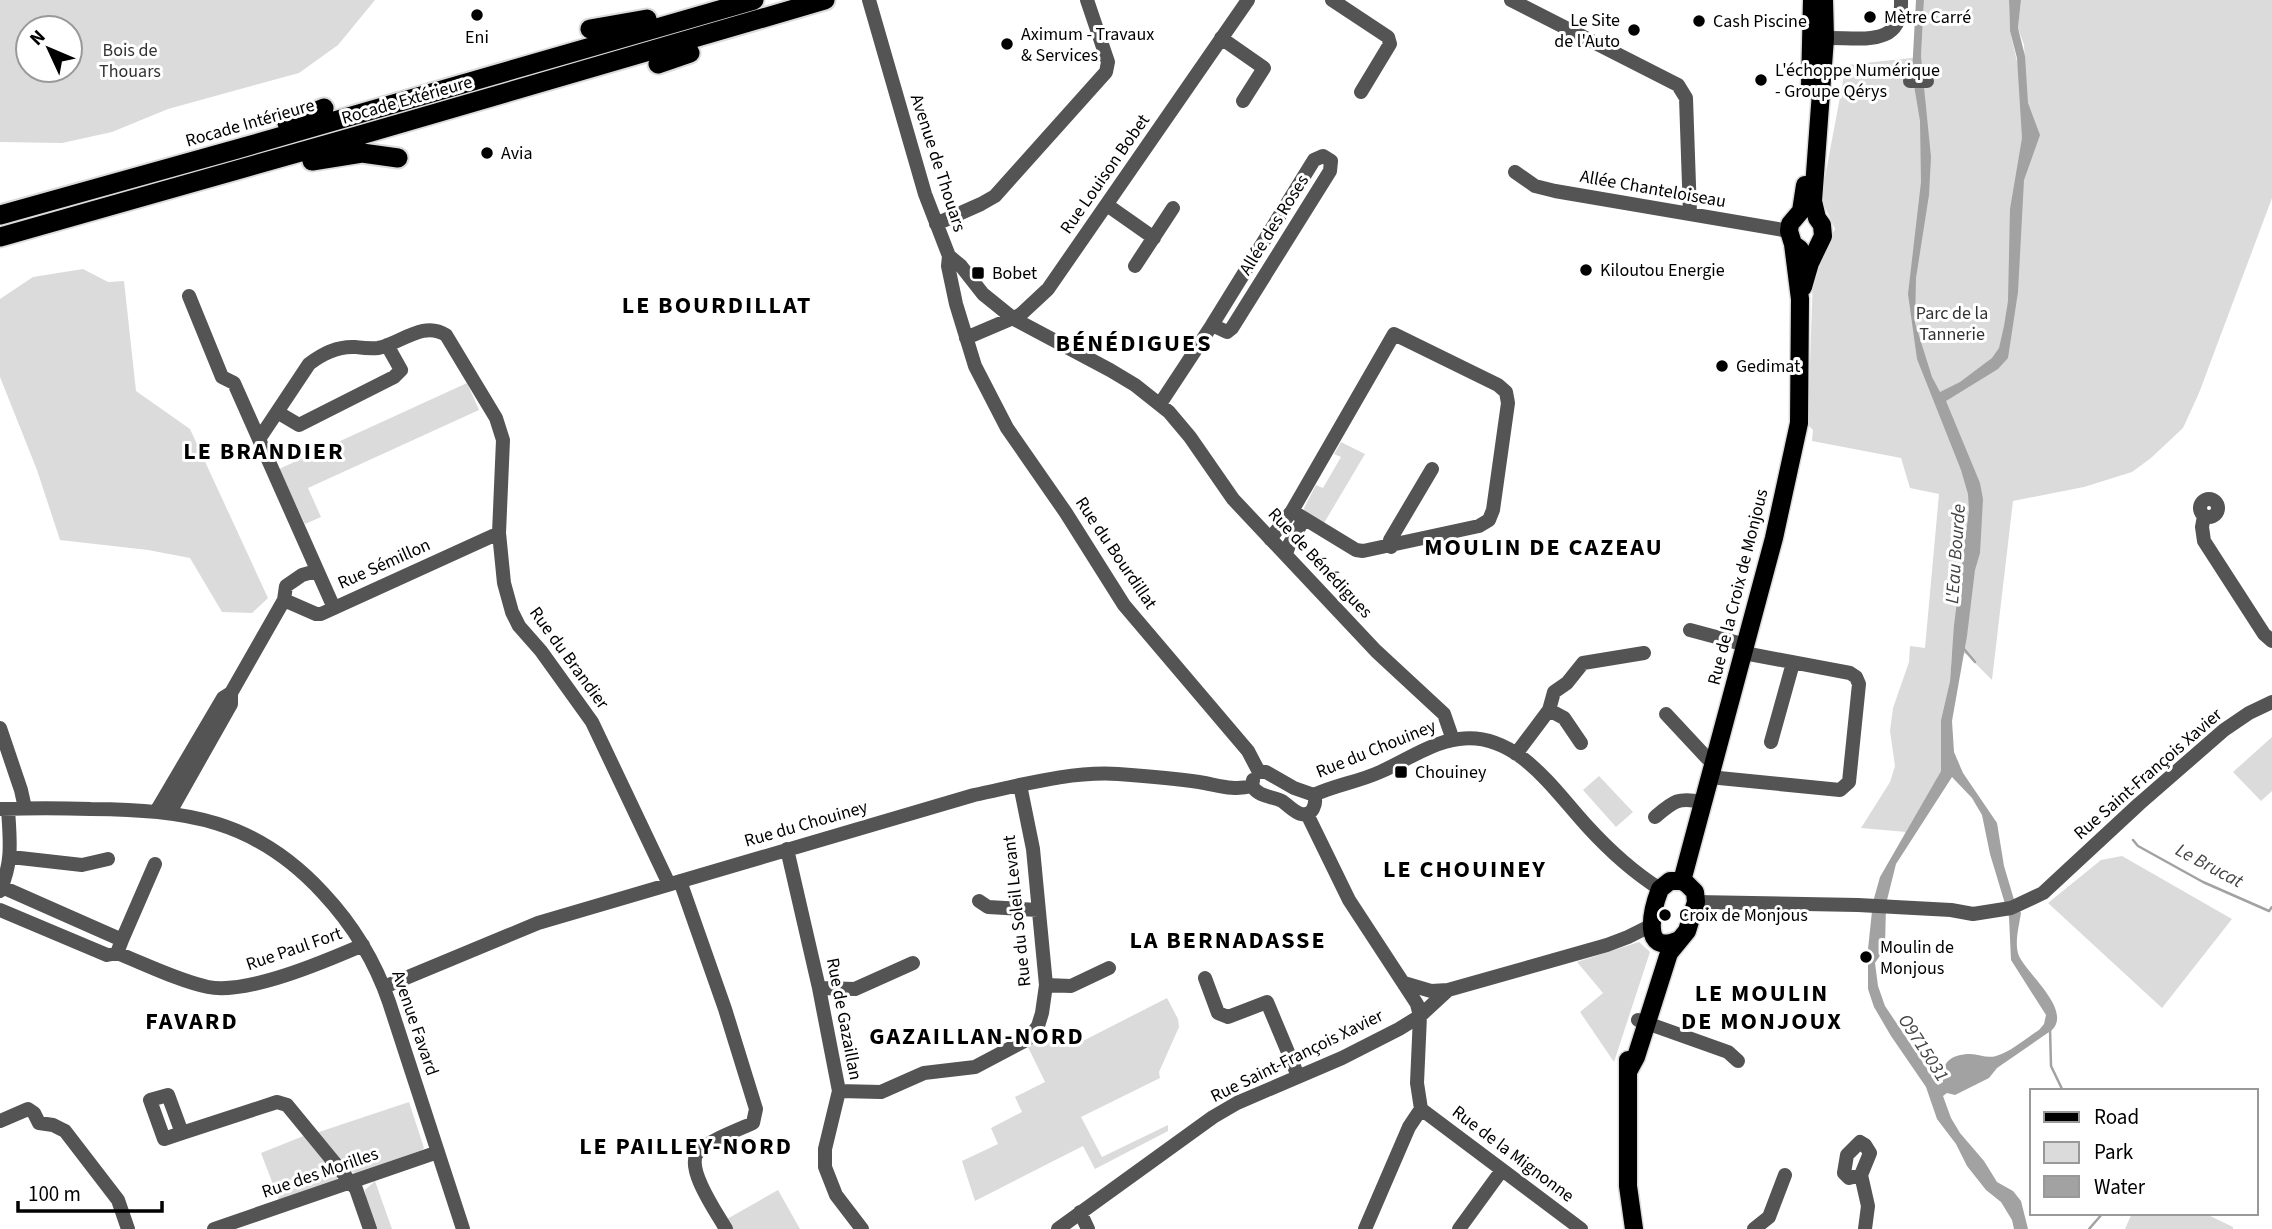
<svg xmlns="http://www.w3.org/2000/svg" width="2272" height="1229" viewBox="0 0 2272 1229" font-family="'Source Sans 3',sans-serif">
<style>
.green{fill:#dbdbdb;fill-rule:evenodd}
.water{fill:#a2a2a2;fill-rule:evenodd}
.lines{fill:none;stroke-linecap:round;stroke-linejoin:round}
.stream{stroke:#a2a2a2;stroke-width:2.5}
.major-casing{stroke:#dbdbdb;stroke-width:21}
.highway-casing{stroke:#dbdbdb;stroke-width:23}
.minor{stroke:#545454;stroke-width:14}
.major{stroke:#000;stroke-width:18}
.highway{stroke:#000;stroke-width:19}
.poi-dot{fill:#000;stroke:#fff;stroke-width:2.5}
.labels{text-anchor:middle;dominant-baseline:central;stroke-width:6;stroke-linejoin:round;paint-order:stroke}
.poi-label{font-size:18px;fill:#000;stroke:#fff;text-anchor:start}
.park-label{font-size:18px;fill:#323232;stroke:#fff}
.street-label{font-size:18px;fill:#000;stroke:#fff}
.water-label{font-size:19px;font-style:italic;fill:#434343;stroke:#fff}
.district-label{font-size:24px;font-weight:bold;letter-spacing:2px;fill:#000;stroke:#fff}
</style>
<rect width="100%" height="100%" fill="#fff"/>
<!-- green -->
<path class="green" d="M0,0H375L338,45L299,73L168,109L112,132L62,143L0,142ZM28,28H70V70H28Z
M1924,0H2009L2010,31L2018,66L2025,63L2024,45L2018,28L2021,0H2272V198L2199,393L2183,428L2151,458L2132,472L2084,487L2013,501L1992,680L1966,654L1952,653L1950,681L1941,720V771L1906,832L1861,828L1890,782L1895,766L1890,731L1893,708L1909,662L1910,646L1925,648L1939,494L1910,488L1901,458L1812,441L1813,430L1808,425L1813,274L1835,229L1821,198L1846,65L1921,57Z
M83,269L108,282L124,281L136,391L190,429L268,598L252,613L222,612L190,558L148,550L60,540L37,470L0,377V299L33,277Z
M467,383L479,410L308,488L321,517L305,524L279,469Z
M1341,442L1365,454L1324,523L1305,512L1304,508L1316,485L1323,488L1341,457L1334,454Z
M2272,737V791L2261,801L2233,772Z
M1599,776L1633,812L1616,827L1583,790Z
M2122,856L2232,919L2162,1008L2048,903L2101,860Z
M1639,942L1650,952L1614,1062L1580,1012L1603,993L1577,962Z
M1167,998L1178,1019L1179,1027L1159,1072L1160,1078L1081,1117L1102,1157L1168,1125V1131L1095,1169L1083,1146L975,1201L962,1161L998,1144L991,1128L1022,1112L1015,1097L1045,1082L1028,1047L1035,1044L1047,1029L1075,1045Z
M409,1102L424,1148L422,1150L356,1173L348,1171L316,1133Z
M306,1135L338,1177L336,1181L279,1200L261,1153Z
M375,1181L392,1229H376L366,1200L365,1190Z
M778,1190L800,1229H732L727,1219Z
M2132,1213H2204L2233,1227V1229H2125Z"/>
<!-- water -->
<path class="water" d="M1916,0H1924L1921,57L1931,157L1929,195L1916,278L1915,323L1932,377L1940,392L1960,382L1992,358L1999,348L2004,326L2008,301L2010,209L2022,138L2017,58L2010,31L2009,0H2021L2018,28L2025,56L2028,103L2040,135L2024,180L2018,292L2008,358L1998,369L1946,401L1980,483L1983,499L1980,553L1975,570L1967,636L1952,721L1954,752L1963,773L1997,823L2004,866L2015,903L2021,913C2019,926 2014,944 2019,956C2028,975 2072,1010 2052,1030L1997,1068L1989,1078L1955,1095L1947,1093L1943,1096L1951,1118L1960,1133L1984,1161L1997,1182L2013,1191L2021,1201L2028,1229H2014L2012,1220L2001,1202L1986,1190L1967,1166L1956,1144L1937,1119L1926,1087L1891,1036L1874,1007L1868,989V949L1873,902L1880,877L1941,771V720L1950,681L1954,625L1969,510L1968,494L1961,470L1917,359L1908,294L1921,182L1920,121L1912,73ZM1952,777L1972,798L1982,815L1990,854L2009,917L2011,960L2046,1015L2044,1024L2039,1030C2026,1038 2011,1052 1996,1056C1986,1059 1978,1053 1968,1054C1949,1055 1941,1064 1943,1082L1938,1085L1885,1006L1878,986L1875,963L1885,948L1886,904L1896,864Z"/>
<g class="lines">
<!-- stream -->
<path class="stream" d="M1964,649L1975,662
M2133,840L2138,846L2203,882L2269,911L2272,907
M2050,1029L2051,1066L2063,1091
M2089,1229L2103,1213"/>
<defs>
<path id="major" d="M1810,87L1812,0
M1800,249L1793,244L1789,231L1790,224L1801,211L1805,185
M1803,287L1810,263L1823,236L1822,225L1817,218L1813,201L1825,38L1824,0
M1682,881L1774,538L1799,423L1800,299L1793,244
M1628,1060V1186L1634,1229
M1629,1070L1636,1057L1669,953L1687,931L1696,902L1695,892L1687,884L1682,881H1670L1660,889C1653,907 1639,957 1679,940"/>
<path id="highway" d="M590,29L647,19
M658,64L690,53
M287,123L324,108
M312,161L362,153L398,158
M0,215L237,149L754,0
M0,237L357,136L825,0"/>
</defs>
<!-- major casing -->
<use href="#major" class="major-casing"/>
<!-- highway casing -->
<use href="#highway" class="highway-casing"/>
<!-- minor -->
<path class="minor" d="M869,0L925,194L949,256L948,266L956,304L975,366L1007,428L1066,513L1124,605L1248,751L1259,772
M1332,0L1388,37L1390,44L1361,92
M1511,0L1678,85L1686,98L1690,214
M1221,38L1264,68L1243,101
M1819,43L1825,38C1860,37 1903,49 1901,0
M1910,81H1927
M1515,172L1535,186L1555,191L1789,231
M1107,205L1154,238
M936,224L981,204L995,196L1106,72L1108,62L1087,0
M949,256L961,266L983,294L1014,319L1110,370L1135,385L1169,412L1190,437L1233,499L1376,651L1444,714L1453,740
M1135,266L1173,208
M189,296L222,377L234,383L334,608
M966,338L1020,315L1048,289L1248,0
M1160,404L1212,325L1314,160L1323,156L1331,161L1330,171L1232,328L1227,332L1212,325
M277,412L299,425L394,377L401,370L387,345
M259,439L309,364C323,353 337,346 355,347C363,348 370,349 378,348C400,344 423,320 446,335L496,418L503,440L499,533L504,583L512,612L519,626L541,651L592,722L669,884
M2200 508a9 9 0 1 1 18 0a9 9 0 1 1-18 0Z
M2204,516L2202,527L2204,541L2264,634L2272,641
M1270,539L1292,511L1394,334L1498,385L1506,392L1508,403L1493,510L1489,520L1479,526L1363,551L1356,550L1292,511
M1391,547L1390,540L1432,469
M1286,554L1289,545L1304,519
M284,600L316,614H321L499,533
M1690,630L1746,645
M1549,710L1564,718L1581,743
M1666,714L1707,758L1714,760
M0,728L21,790L25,808
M1771,742L1793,663
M1516,754L1549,710L1554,692L1567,683L1583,663L1644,653
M1259,772H1266L1294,788L1314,795
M1709,777L1840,790L1849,782L1859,684L1856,677L1850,673L1744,653
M1253,780L1252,786C1259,797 1271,796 1282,801C1288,805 1294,812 1301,814C1313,817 1317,803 1314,795
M1314,795C1335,785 1358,782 1380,772C1405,761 1432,742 1459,739C1516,731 1553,789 1587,826C1608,849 1633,872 1660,889
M0,809C30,808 61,808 91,809C186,810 255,819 323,893C352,924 375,961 389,1002L463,1229
M157,810L223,698L231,693L284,600L286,586L302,575L316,571
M170,812L231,704V693
M1307,814L1349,900L1417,1004L1420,1016L1417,1083L1421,1109L1409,1127L1365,1229
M1655,817C1674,801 1678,797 1702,802
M787,849L819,988L839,1091L825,1149V1167L836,1195L862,1229
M11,857L82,865L108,859
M680,881L725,1009L756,1109L753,1123C738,1130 710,1140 699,1151C683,1166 717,1213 726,1229
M0,891C13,861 10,841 8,809
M979,901L988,907L1038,910
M1696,902L1858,905L1951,910L1973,914L2011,908L2043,893L2139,804L2224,730L2249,713L2272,702
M0,910L107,955L117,953L122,940L2,887
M122,940L155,864
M117,953C145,964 179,981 208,987C247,995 326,961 363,945
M1205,978L1218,1013L1228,1017L1267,1002L1298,1076
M1404,983L1431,991L1448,990
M1046,985L1071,986L1109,968
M384,987L538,923L974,795C1022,785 1070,771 1118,774C1145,776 1172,778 1199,782C1218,785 1233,791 1252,786
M819,988L855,989L913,963
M1638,1020L1728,1052L1738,1061
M839,1091L881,1092L924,1073L975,1067L1028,1039L1038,1026L1042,1013L1046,985L1033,849L1020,785
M1421,1109L1581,1229
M0,1121L28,1109L34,1113L39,1123L53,1125L65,1131L118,1200L128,1229
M182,1133L164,1139L150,1100L168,1095L182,1133L277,1102L287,1105L356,1189L370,1229
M1861,1175L1849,1178L1844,1173L1847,1155L1860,1142L1865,1145L1870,1153L1861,1175L1868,1206L1865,1229
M1080,1212L1088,1229
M214,1229L438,1152
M1058,1229L1213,1117L1237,1103L1342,1058L1399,1029L1420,1016L1448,990L1607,945L1628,937L1650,926
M1459,1229L1502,1170
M1754,1229L1769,1217L1785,1175"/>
<!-- major -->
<use href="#major" class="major"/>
<!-- highway -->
<use href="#highway" class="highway"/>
</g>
<!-- markers -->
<g class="poi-dot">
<circle cx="477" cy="15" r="7"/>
<circle cx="1870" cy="17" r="7"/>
<circle cx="1699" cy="21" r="7"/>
<circle cx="1634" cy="30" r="7"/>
<circle cx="1007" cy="44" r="7"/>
<circle cx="1761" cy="80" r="7"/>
<circle cx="487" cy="153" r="7"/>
<circle cx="1586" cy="270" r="7"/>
<rect x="971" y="266" width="14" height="14" rx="3.5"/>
<circle cx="1722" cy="366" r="7"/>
<rect x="1394" y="765" width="14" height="14" rx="3.5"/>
<circle cx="1665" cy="915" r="7"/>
<circle cx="1866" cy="957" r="7"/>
</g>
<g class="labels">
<!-- poi labels -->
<g class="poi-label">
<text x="1884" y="17">Mètre Carré</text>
<text x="1620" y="20" text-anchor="end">Le Site<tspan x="1620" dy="21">de l'Auto</tspan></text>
<text x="1713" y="21">Cash Piscine</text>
<text x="1021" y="34">Aximum - Travaux<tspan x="1021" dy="21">&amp; Services</tspan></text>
<text x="477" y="37" text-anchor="middle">Eni</text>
<text x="1775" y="70">L'échoppe Numérique<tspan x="1775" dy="21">- Groupe Qérys</tspan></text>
<text x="501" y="153">Avia</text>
<text x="1600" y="270">Kiloutou Energie</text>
<text x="992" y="273">Bobet</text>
<text x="1736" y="366">Gedimat</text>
<text x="1415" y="772">Chouiney</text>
<text x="1679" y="915">Croix de Monjous</text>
<text x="1880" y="947">Moulin de<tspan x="1880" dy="21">Monjous</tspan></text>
</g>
<!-- park labels -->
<g class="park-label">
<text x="130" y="50">Bois de<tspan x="130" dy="21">Thouars</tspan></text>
<text x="1952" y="313">Parc de la<tspan x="1952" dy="21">Tannerie</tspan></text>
</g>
<!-- street labels -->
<g class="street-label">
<text transform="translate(407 100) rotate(-16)">Rocade Extérieure</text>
<text transform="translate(250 123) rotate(-16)">Rocade Intérieure</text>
<text transform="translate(938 163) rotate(72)">Avenue de Thouars</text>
<text transform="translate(1105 174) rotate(-55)">Rue Louison Bobet</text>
<text transform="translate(1653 189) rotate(10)">Allée Chanteloiseau</text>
<text transform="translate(1274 225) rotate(-58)">Allée des Roses</text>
<text transform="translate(1116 553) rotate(56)">Rue du Bourdillat</text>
<text transform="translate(1320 563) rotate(47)">Rue de Bénédigues</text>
<text transform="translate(384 564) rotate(-24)">Rue Sémillon</text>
<text transform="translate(1738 587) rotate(-76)">Rue de la Croix de Monjous</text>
<text transform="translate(569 658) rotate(54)">Rue du Brandier</text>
<text transform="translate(1376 749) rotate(-22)">Rue du Chouiney</text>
<text transform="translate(2148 774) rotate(-41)">Rue Saint-François Xavier</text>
<text transform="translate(806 824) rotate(-16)">Rue du Chouiney</text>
<text transform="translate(1017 911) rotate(-96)">Rue du Soleil Levant</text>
<text transform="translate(294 949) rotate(-19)">Rue Paul Fort</text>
<text transform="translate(844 1019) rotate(79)">Rue de Gazaillan</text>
<text transform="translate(415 1023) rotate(71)">Avenue Favard</text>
<text transform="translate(1297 1056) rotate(-26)">Rue Saint-François Xavier</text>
<text transform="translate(1513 1154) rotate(37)">Rue de la Mignonne</text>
<text transform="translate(320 1173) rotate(-19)">Rue des Morilles</text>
</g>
<!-- water labels -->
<g class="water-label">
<text transform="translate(1956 554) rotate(-86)">L'Eau Bourde</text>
<text transform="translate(2209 866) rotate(28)">Le Brucat</text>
<text transform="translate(1923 1048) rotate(57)">O9715031</text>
</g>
<!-- district labels -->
<g class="district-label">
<text x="717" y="305">LE BOURDILLAT</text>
<text x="1134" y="343">BÉNÉDIGUES</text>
<text x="264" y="451">LE BRANDIER</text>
<text x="1544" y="547">MOULIN DE CAZEAU</text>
<text x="1465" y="869">LE CHOUINEY</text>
<text x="1228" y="940">LA BERNADASSE</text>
<text x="1762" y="993">LE MOULIN<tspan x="1762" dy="28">DE MONJOUX</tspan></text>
<text x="192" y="1021">FAVARD</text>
<text x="977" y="1036">GAZAILLAN-NORD</text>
<text x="686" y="1146">LE PAILLEY-NORD</text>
</g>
</g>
<!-- legend -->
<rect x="2030" y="1089" width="228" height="126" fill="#ffffff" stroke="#999999" stroke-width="2"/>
<rect x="2044" y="1112" width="35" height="10" fill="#000000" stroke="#999999" stroke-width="2"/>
<text x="2094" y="1124" font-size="21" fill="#000000">Road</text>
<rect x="2044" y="1142" width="35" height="21" fill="#dbdbdb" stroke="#999999" stroke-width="2"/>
<text x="2094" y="1159" font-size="21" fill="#000000">Park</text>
<rect x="2044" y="1176" width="35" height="21" fill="#a2a2a2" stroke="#999999" stroke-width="2"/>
<text x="2094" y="1194" font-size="21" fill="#000000">Water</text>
<!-- north arrow -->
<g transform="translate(49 49) rotate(314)"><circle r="33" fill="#ffffff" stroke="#999999" stroke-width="2"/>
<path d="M0-5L12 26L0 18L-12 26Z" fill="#000000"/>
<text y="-10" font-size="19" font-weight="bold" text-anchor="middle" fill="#000000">N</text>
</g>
<!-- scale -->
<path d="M18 1201v10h144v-10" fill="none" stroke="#000000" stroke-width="3.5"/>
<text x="28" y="1201" font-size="21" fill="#000000" stroke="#ffffff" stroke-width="5" paint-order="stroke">100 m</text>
</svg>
